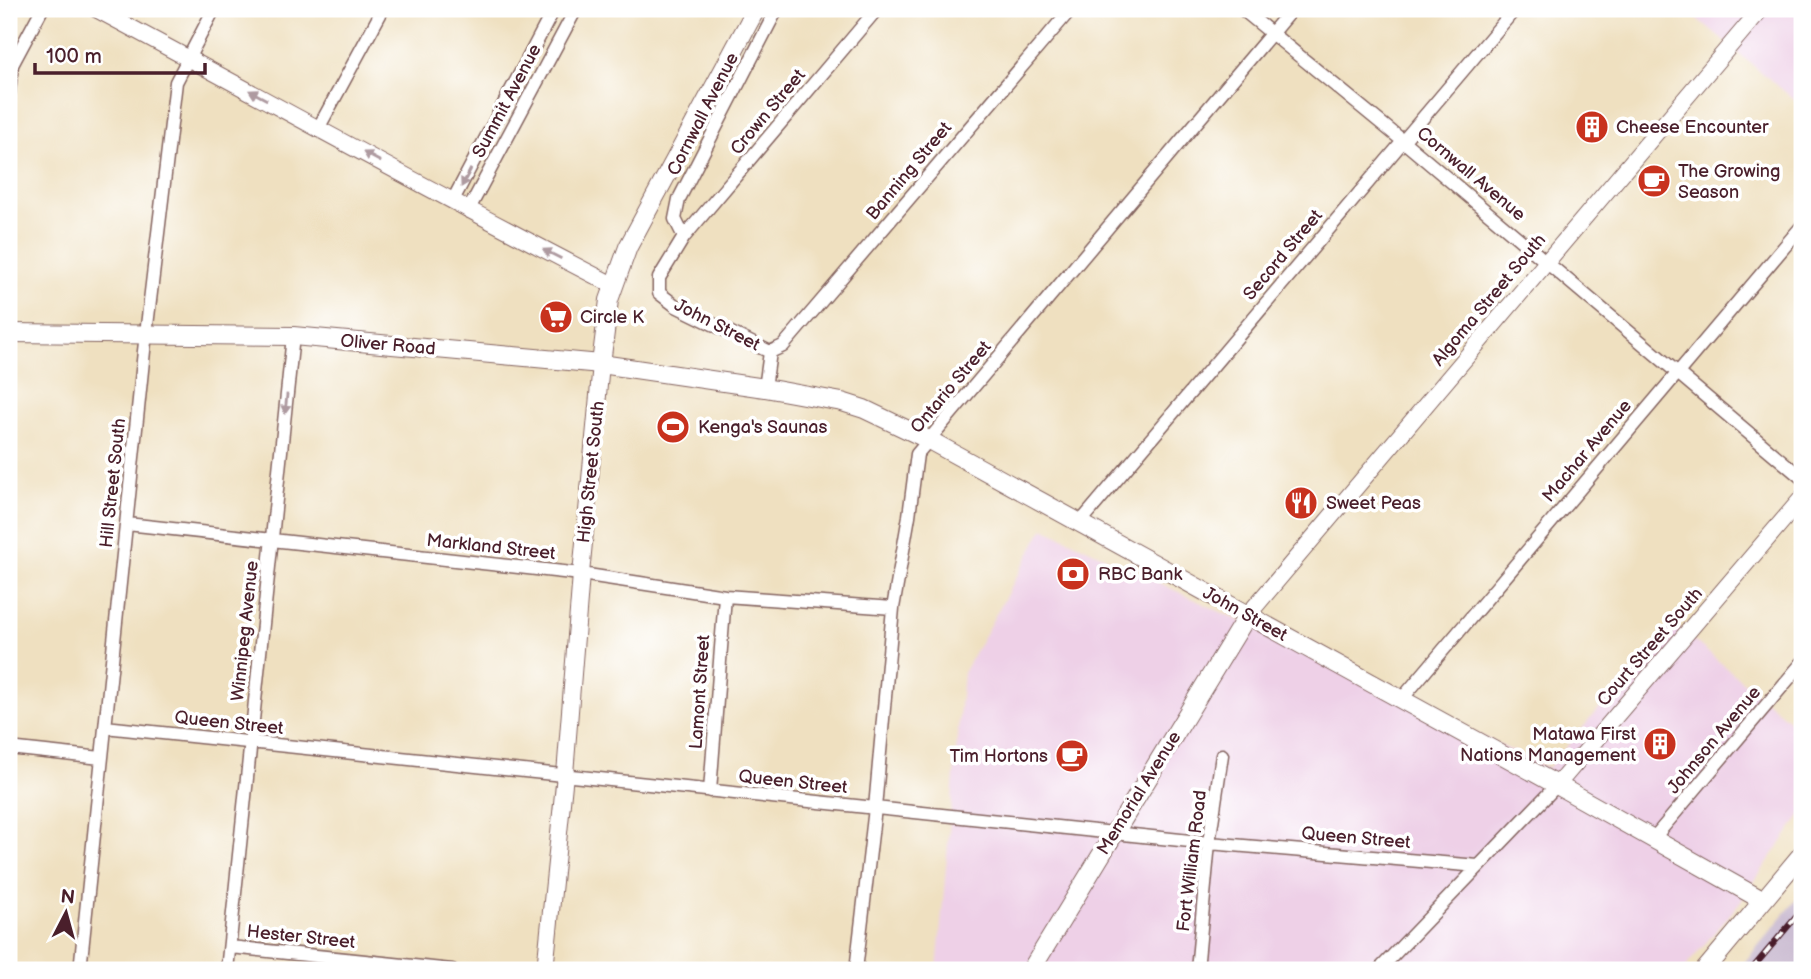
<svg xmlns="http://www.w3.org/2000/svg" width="1811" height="979" viewBox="0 0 1811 979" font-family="'Balsamiq Sans',sans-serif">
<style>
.built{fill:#eed0e7}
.industrial{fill:#ccbed3}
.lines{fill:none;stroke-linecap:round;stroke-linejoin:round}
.minor-casing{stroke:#84635f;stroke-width:15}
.tertiary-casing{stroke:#84635f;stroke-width:18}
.secondary-casing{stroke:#84635f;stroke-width:20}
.minor{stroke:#fff;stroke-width:12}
.tertiary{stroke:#fff;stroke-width:16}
.secondary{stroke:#fff;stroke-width:18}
.rail-casing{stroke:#4a1f2b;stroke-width:6}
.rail{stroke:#fff;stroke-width:3.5;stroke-dasharray:10;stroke-linecap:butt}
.oneway{fill:#ae9aa0}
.labels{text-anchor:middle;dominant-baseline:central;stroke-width:7;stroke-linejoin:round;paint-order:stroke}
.street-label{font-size:18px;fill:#4a1f2b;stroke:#fff}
.poi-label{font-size:18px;fill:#4a1f2b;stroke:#fff;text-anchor:start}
</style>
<rect width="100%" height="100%" fill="#fff"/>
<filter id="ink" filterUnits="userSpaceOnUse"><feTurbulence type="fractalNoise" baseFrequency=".0143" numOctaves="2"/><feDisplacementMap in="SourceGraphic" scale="14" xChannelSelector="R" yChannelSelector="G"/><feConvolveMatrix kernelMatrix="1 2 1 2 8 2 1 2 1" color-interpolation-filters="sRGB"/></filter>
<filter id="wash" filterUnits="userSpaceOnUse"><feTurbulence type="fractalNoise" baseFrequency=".00686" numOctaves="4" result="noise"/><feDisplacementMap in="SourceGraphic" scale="28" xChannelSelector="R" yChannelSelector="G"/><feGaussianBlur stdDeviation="1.57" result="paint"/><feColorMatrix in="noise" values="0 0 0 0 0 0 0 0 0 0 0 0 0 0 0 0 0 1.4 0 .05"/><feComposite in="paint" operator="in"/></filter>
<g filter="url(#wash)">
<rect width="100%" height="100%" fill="#efe0c0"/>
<!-- built -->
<path class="built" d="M1685,9H1802V106Z
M1044,528L1548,768L1673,623L1802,731V813L1740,902L1683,970H937L963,673Z"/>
<!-- industrial -->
<path class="industrial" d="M1802,893V970H1738Z"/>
</g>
<g filter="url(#ink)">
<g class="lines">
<defs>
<path id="minor" d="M1242,9L1403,141L1802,478
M9,93L12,65L42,9
M319,127L383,9
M452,202L554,9
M468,211L576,9
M684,237L675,219L679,199L777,9
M770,352L676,306L659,293V278L684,237L877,9
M770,352L783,346L1071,9
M765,388L770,352
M127,524L581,574L725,596L893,608
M1079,524L1515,9
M1401,700L1802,226
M105,727L1209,843L1478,866
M9,748L101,758
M710,791L725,596
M1653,839L1802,663
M230,947L452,970
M80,970L144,351L176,82L214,9
M227,970L293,336
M856,970L875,808L893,608L909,516L917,454L1292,9
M1197,970L1209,843L1222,755
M1379,970L1557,785"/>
<path id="tertiary" d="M96,9C269,101 439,196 613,285
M1247,616L1761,9
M1557,785L1802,498
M545,970L565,774L581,574L601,364"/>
<path id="secondary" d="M9,333L293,336L601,364L765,388L842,402L864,409L929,440L1557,785L1762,900
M601,364L609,300L628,247L756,9
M1031,970L1247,616
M1705,970L1802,854"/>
</defs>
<!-- minor casing -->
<use href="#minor" class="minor-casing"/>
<!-- tertiary casing -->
<use href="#tertiary" class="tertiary-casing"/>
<!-- secondary casing -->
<use href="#secondary" class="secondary-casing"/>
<!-- minor -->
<use href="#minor" class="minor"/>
<!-- tertiary -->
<use href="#tertiary" class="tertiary"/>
<!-- secondary -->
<use href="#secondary" class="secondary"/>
<defs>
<path id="rail" d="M1751,970L1802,910"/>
</defs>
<!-- rail casing -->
<use href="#rail" class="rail-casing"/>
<!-- rail -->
<use href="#rail" class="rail"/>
</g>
<!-- one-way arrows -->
<defs><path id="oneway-solid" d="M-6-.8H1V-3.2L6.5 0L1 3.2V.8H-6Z" transform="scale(1.75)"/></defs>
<g class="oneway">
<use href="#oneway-solid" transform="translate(258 95) rotate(-152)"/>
<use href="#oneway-solid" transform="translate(372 157) rotate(-151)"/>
<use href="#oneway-solid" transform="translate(466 178) rotate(118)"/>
<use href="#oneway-solid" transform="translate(552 254) rotate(-153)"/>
<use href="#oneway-solid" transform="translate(286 404) rotate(96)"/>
</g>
</g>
<!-- icons -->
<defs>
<symbol id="building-disc" viewBox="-11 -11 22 22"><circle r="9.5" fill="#c8321e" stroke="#fff"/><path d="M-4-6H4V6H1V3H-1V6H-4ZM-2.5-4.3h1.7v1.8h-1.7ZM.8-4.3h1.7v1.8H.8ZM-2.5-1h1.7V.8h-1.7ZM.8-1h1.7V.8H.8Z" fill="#fff"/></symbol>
<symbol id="cafe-disc" viewBox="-11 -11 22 22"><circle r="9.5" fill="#c8321e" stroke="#fff"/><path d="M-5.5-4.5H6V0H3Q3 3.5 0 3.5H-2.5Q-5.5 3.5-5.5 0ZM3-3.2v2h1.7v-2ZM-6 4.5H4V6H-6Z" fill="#fff"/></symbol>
<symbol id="supermarket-disc" viewBox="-11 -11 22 22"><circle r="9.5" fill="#c8321e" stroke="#fff"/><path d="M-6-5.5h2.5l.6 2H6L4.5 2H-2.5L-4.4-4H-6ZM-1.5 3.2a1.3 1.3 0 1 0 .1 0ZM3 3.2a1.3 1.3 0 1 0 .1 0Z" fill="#fff"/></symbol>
<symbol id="stadium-disc" viewBox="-11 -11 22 22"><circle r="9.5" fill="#c8321e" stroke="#fff"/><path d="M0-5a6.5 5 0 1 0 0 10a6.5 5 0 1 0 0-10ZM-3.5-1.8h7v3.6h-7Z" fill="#fff"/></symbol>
<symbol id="restaurant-disc" viewBox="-11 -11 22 22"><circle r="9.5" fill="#c8321e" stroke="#fff"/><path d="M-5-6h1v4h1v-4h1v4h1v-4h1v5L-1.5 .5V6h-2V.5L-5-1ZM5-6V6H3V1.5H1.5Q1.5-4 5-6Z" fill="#fff"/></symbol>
<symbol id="bank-disc" viewBox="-11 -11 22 22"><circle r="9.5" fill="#c8321e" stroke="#fff"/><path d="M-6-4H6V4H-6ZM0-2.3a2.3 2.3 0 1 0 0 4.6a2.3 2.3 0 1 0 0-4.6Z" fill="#fff"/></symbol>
</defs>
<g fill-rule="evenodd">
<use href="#building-disc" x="1573" y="108" width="38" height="38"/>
<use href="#cafe-disc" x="1635" y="162" width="38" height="38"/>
<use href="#supermarket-disc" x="537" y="298" width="38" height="38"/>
<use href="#stadium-disc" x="654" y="408" width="38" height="38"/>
<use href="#restaurant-disc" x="1282" y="484" width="38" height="38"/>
<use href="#bank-disc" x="1054" y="555" width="38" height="38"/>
<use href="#building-disc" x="1641" y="725" width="38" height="38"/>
<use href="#cafe-disc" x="1053" y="737" width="38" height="38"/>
</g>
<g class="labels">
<!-- street labels -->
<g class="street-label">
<text transform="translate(507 101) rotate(-62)">Summit Avenue</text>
<text transform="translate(768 112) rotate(-50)">Crown Street</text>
<text transform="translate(703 114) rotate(-63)">Cornwall Avenue</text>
<text transform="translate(909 171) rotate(-50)">Banning Street</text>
<text transform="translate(1471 174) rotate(40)">Cornwall Avenue</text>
<text transform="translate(1283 255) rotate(-50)">Secord Street</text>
<text transform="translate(1489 300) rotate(-50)">Algoma Street South</text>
<text transform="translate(717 325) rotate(27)">John Street</text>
<text transform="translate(388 345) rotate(5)">Oliver Road</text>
<text transform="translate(951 387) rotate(-50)">Ontario Street</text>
<text transform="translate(1587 451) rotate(-50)">Machar Avenue</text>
<text transform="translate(591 472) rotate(-84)">High Street South</text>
<text transform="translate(113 483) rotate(-84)">Hill Street South</text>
<text transform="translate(491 547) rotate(6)">Markland Street</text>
<text transform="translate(1245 614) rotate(29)">John Street</text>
<text transform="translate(245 631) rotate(-84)">Winnipeg Avenue</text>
<text transform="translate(1650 647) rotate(-49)">Court Street South</text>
<text transform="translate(700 692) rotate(-86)">Lamont Street</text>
<text transform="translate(229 723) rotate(6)">Queen Street</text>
<text transform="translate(1714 740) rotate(-50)">Johnson Avenue</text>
<text transform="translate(793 782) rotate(6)">Queen Street</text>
<text transform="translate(1139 793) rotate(-58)">Memorial Avenue</text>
<text transform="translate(1356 838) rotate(5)">Queen Street</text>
<text transform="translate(1192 861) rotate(-83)">Fort William Road</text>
<text transform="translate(301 937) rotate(6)">Hester Street</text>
</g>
<!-- poi labels -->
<g class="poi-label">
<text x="1616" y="127">Cheese Encounter</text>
<text x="1678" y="171">The Growing<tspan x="1678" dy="21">Season</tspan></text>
<text x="580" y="317">Circle K</text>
<text x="698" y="427">Kenga's Saunas</text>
<text x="1326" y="503">Sweet Peas</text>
<text x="1098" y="574">RBC Bank</text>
<text x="1636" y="734" text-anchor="end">Matawa First<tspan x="1636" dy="21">Nations Management</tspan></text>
<text x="1048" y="756" text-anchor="end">Tim Hortons</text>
</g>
</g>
<!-- margin -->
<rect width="1811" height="979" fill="none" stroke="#fff" stroke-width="35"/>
<!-- north arrow -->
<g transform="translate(66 913) rotate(6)" stroke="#ffffff" stroke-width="5" paint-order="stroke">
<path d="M0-5L12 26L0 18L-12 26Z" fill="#4a1f2b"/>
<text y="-10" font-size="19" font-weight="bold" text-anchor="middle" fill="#4a1f2b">N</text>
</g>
<!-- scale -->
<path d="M35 63v10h170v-10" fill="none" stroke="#4a1f2b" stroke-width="3.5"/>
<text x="46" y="63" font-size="21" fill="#4a1f2b" stroke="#ffffff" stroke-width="5" paint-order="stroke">100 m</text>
</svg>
